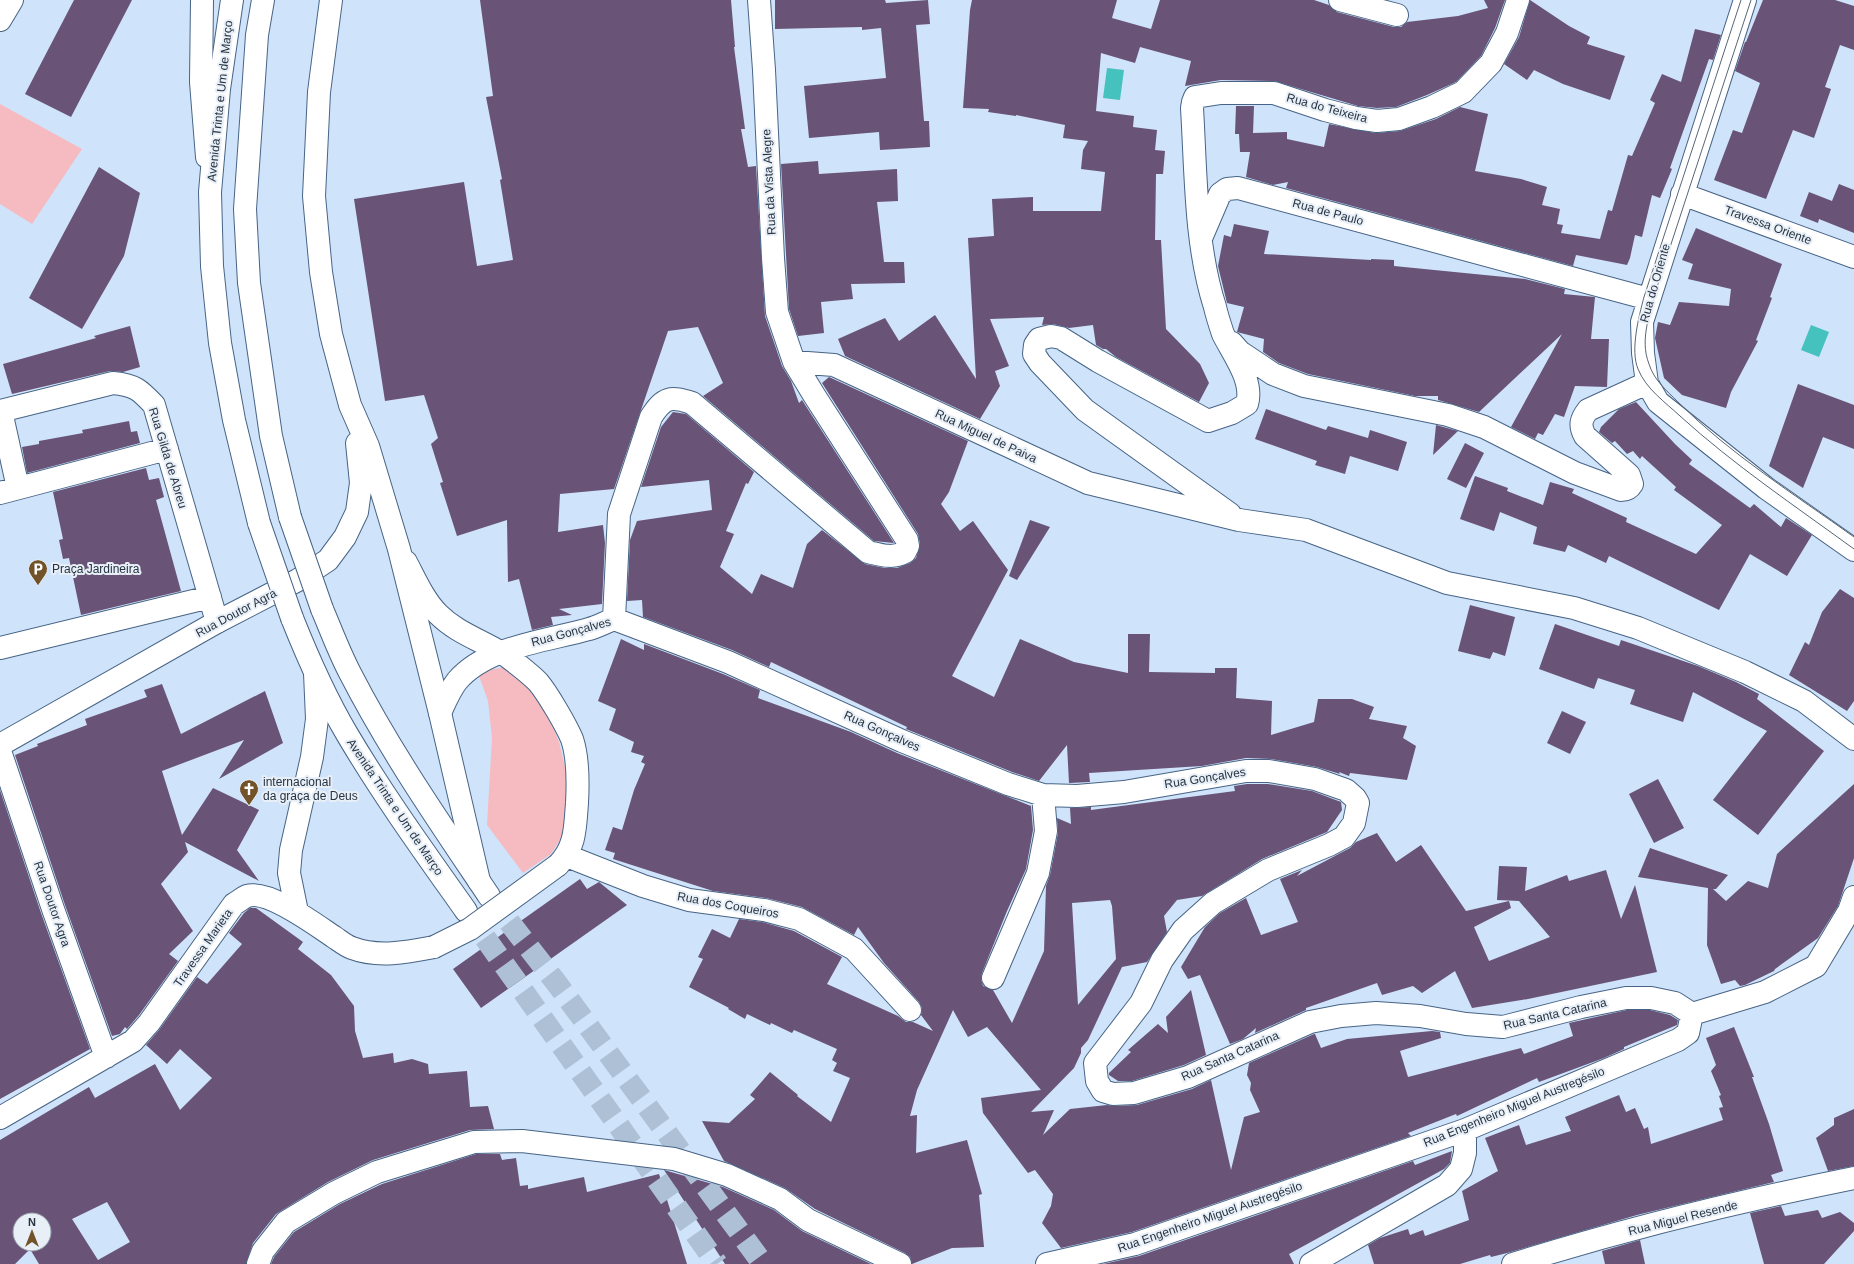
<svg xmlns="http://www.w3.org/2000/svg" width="1854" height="1264" viewBox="0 0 1854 1264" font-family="Arial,sans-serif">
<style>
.green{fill:#f6bbc1}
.water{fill:#45c2be}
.building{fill:#695377;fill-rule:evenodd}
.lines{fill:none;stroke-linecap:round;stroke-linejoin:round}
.primary-tunnel{stroke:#adc0d5;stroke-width:22;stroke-dasharray:22 11;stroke-linecap:butt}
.street-casing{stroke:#476486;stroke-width:24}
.secondary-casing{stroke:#476486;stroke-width:24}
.primary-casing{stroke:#476486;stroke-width:24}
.street{stroke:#fff;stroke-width:22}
.secondary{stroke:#fff;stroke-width:22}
.primary{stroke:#fff;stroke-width:22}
.tram{stroke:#576677;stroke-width:1}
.street-bridge-casing{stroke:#476486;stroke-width:24;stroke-linecap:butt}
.primary-bridge-casing{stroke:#476486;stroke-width:24;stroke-linecap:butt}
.street-bridge{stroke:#fff;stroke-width:22}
.primary-bridge{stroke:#fff;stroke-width:22}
.labels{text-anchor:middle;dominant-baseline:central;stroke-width:4;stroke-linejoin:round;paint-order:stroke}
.street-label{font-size:12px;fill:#263342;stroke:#e8eff7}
.poi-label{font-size:12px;fill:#263342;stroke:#e8eff7;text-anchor:start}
</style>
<rect width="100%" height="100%" fill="#cfe3fa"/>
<!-- green -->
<path class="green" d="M0,104L82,149L32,224L0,204Z
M505,667L526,680L549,715L559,742L566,771L567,829L551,854L523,873L487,825L492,738L488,701L479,676L489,670Z"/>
<!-- water -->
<path class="water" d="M1107,68L1124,70L1120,100L1103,98Z
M1811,325L1829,332L1819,357L1801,350Z"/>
<!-- building -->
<path class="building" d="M74,0H132L71,117L25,94Z
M480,0H731L735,47H734L745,129H741L748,167L756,166L765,316L782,366L791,381L799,403L802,400L894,543L874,541L703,396L723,383L698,327L668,331L614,489L560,494L558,532L603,525L605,543L602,604L559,609L572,615L551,617L553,625L532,630L519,579L508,582L507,520L457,536L440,483L443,482L431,444L438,438L424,395L385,401L354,199L464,182L477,266L513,260L500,180L502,179L486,97L493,96Z
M775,0H885L886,3L928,0L930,24L916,25L924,121H929L930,147L880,150L879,132L809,138L804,86L886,78L881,28L862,30V27L775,29Z
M972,0H1117L1112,18L1151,29L1160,0H1314L1329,5L1337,12L1394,27H1401L1407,22L1458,16L1488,8L1484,0H1505L1495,28L1481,56L1456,82L1427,95L1396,107L1377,108L1358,106L1274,81L1221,80L1185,86L1191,61L1140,47L1135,63L1101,53L1096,111L1134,116L1133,127L1157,130L1155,150L1165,151L1163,174H1156L1155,240H1161L1166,329L1200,364L1209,383L1199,402L1116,357L1106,349H1103L1096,345L1093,325L1069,328L1053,324L1042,325L1044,317L990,319L1009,366L995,371L1000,386L980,419L845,356L838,339L885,318L899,341L935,315L976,379L968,238L994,236L992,199L1033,197V211H1101L1105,172L1081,169L1083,150L1088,141L1063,138L1065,125L1016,115V116L988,112L989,109L963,108L970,10Z
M1530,0L1569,26L1590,37L1587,44L1625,56L1610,100L1563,84L1534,70L1527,80L1504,64L1519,37Z
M1763,0H1835L1854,6V50L1840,45L1825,87L1831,89L1814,138L1793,130L1766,199L1714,180L1733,130L1742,133L1760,83L1735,71L1745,42H1746Z
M1695,29L1721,35L1713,60L1709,59L1670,168L1672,169L1660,198L1652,195L1642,237L1635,235L1630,258L1627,265L1576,255L1573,266L1286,188L1288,182L1273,185L1246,177L1250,152H1240L1239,134H1235L1236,106H1254L1253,133L1287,132V139L1324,147L1329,124L1375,133L1400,131L1436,119L1460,107L1488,114L1475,171L1521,179L1547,187L1542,205L1560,209L1557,224L1563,225L1561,233L1600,239L1608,210L1612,211L1628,155L1632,156L1655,103L1650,100L1662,74L1681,82Z
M818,161L819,174L897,169L898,201L877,202L884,262H904L905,283L851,284L853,299L821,302L824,333L798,336L789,309L781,164Z
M99,167L140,193L124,256L82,329L29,298Z
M1839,184L1854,190V233L1819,219L1818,223L1800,216L1809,192L1832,201Z
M1234,224L1269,231L1264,254L1371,260V259L1394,260V266L1525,279L1565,289L1564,294L1595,297L1591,339H1609L1607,387L1575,386L1564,417L1555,414L1543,435L1538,433L1535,439L1511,427L1562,334L1479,412L1438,400V396H1415L1308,374L1279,363L1263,352L1264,339L1237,332L1244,307L1227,303L1218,266L1224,235L1231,237Z
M1696,228L1782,264L1770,297L1772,298L1756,340L1758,341L1731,392L1726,408L1682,395L1664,378L1655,338L1658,322L1670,325L1679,302L1729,306L1731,289L1688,279L1693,264L1682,260Z
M130,326L140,367L123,372L110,371L12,394L3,364L96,338L94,336Z
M829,377L968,441L949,492L941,504L960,531L973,521L1008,570L952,676L994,697L1020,639L1074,662L1128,673V634H1150L1149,672L1215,673V668H1237L1236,698L1272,701L1271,735L1314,722L1318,699H1352L1374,707L1369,719L1407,726L1403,738L1416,746L1407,780L1350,773L1349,776L1339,772L1340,774L1317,767L1271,759L1246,758L1202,766L1089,773L1090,782L1069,783L1067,745L1039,781L1012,772L906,729L907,727L771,662L769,667L732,650L643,617L642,600L627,601L630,540L637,521L712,510L709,480L641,487L661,427L673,412L686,414L754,472L748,484L746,483L726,531L734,534L720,567L752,594L761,574L793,588L807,544L822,530L865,564L885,568H897L910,563L916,558L920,544L918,534L822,383Z
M1798,384L1854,405V449L1823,437L1803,488L1769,466Z
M1636,402L1675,444L1692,460L1689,464L1750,508L1754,504L1781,527L1786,518L1812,535L1787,576L1750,554L1719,610L1609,556L1606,563L1568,545L1565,552L1533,544L1537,527L1500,512L1494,531L1460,519L1475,476L1508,488L1507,491L1543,505L1550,482L1574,489L1572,493L1627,518L1626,522L1696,554L1722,525L1674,490L1676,487L1642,456L1640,459L1633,451L1627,454L1615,441L1612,443L1599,432L1601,427L1619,409Z
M1266,409L1326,430L1328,426L1368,438L1370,430L1407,442L1398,471L1350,456L1345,474L1315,465L1317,461L1255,439Z
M129,421L131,432L137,431L140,443L27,473L22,447L39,444V441L83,433L82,430Z
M1436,425L1458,431L1433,455Z
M1465,443L1484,453L1466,488L1447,479Z
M146,468L149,480L159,478L164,497L156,500L181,591L81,615L69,558L63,559L59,540L63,539L53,492Z
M1030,520L1050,527L1017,580L1009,576Z
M1840,589L1854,598V701L1847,711L1789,675L1805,642L1809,645L1822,612Z
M1470,605L1515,617L1505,656L1493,652L1490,659L1458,651Z
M1555,624L1619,646L1621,640L1698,666L1736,682L1759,694L1757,699L1824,751L1758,835L1713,800L1767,731L1693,692L1683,722L1630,704L1635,690L1598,678L1594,689L1539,669Z
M621,639L644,650V644L723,674L760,690L758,698L851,732L897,753L1031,806L1033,830L1026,869L1007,911L982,973L981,979L983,986L993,990L1012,1023L1044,951L1046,886L1050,875L1058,833L1057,818L1071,824L1070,808L1091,807V810L1235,791L1234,786L1247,784H1268L1312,791L1341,802L1342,810L1327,832L1262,859L1202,896L1177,900L1164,916L1167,932L1147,962L1122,967L1088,1040L1081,1048V1053L1074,1068L1031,1112L1054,1110L1043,1135L1070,1109L1107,1105L1114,1106L1137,1105L1192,1089L1211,1080L1231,1170L1244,1117L1260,1112L1250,1090L1251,1083L1247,1075L1249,1063L1314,1034H1315L1321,1048L1347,1039L1432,1031L1440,1032L1441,1038L1400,1051L1408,1077L1521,1048L1524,1054L1573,1036L1569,1023L1627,1010H1650L1670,1015L1678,1020L1677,1025L1624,1047V1049L1604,1058L1539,1082L1537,1078L1457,1116L1456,1114L1408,1133L1411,1136L1132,1232L1061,1248L1042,1223L1051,1206L1053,1194L1035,1170L1028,1173L983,1113L981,1098L1041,1090L987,1027L968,1037L953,1010L917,1090L910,1116L917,1115L916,1153L967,1140L982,1194L979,1195L984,1247L952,1248L912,1264L910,1257L905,1253L815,1209L785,1188L724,1161L702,1121L729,1123L755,1099L750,1095L770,1072L798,1095L797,1096L831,1122L850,1078L833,1071L837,1063L832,1060L837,1049L794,1030L792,1033L771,1023L770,1025L747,1014L745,1019L728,1009L729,1008L689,987L703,959L698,957L712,929L730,938L739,919L762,922L794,931L842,957L827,984L898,1016L906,1022H913L933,1031L921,1015L922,1008L919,1002L884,963L858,927L854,935L802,907L766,898L713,891L613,859L615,853L605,850L613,827L622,830L634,790L645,764L641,762L644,756L631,752L634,742L609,730L616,709L598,701ZM1110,900L1112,906L1116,959L1078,1005L1072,903Z
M162,684L181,734L265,691L283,743L219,779L244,740L162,771L182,835L213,788L259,810L237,850L259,881L185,842L188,852L161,884L193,931L169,954L178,961L139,1015L127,1029L125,1027L120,1034L112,1036L65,905L15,755L38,746L37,744L87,725L85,719L147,697L144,690Z
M1562,711L1586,722L1570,754L1547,743Z
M1658,779L1684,828L1654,843L1629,794Z
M1854,784V858L1838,906L1818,938L1775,969L1774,971L1745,985L1740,986L1735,980L1721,984L1707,945L1708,888L1638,877L1650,848L1728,875L1716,889H1713L1726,901L1748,881L1768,888L1777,854Z
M0,790L41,913L90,1049L0,1099Z
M1377,833L1396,862L1421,845L1466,911L1509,901L1511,908L1474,927L1489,961L1550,937L1519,901L1497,900L1499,866L1527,867L1525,891L1567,875L1569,881L1606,870L1621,919L1635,885L1657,972L1528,999L1472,1008L1455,971L1422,993L1413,986L1382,995L1377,983L1306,1008V1010L1255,1033L1256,1028L1243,1039L1230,1044L1200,975L1188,979L1181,967L1205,927L1220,913L1246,898L1261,935L1298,922L1280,879L1302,870L1297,876L1350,848L1356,842Z
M580,879L587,889L599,882L627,905L481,1008L453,969Z
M250,908H256L303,942L298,949L331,975L354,1006L355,1031L363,1058L393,1053L394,1063L412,1059L428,1064L429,1074L467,1071L470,1107L488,1106L494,1129L470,1130L373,1160L328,1182L276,1214L253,1243L246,1264H39L30,1249L15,1264H0V1140L89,1087L95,1098L155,1064L180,1110L212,1078L180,1049L167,1064L146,1045L159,1030L197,977L207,984L242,944L229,933L244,913ZM107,1202L130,1242L98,1260L72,1219ZM20,1220H44V1244H20Z
M1191,990L1206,1055L1184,1065L1132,1081H1118L1109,1075V1073L1131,1052L1128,1050L1158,1024L1168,1033L1166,1017Z
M1734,1027L1754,1077H1752L1769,1124L1783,1171L1771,1175L1774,1182L1637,1215L1507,1253L1491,1257L1490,1255L1460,1264H1374L1368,1245L1380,1238L1408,1229L1410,1235L1423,1230L1425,1236L1469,1220L1462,1191L1498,1171L1485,1138L1519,1125L1526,1145L1571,1131L1565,1117L1619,1095L1626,1112L1635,1108L1644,1129L1648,1127L1651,1144L1723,1120L1719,1108L1723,1107L1719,1096L1721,1095L1711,1071L1716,1065L1706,1038Z
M1854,1109V1166L1828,1171L1816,1138L1834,1125V1118Z
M1452,1151L1450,1163L1444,1169L1289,1254L1294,1264H1103L1139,1256L1413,1161L1415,1165Z
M476,1154H500L502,1160L516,1158L520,1186L528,1185V1189L584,1177L587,1192L659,1174L687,1264H271L274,1257L294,1232L340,1204L382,1184Z
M664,1170L723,1187L774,1210L802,1231L871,1264H725Z
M1781,1206L1785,1216L1818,1210L1822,1218L1840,1212L1854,1223V1231L1824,1264H1764L1750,1213Z
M1640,1240L1645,1264H1605L1602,1251Z"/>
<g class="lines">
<!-- primary-tunnel -->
<path class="primary-tunnel" d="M489,896L558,985L763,1264
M466,911L717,1264"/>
<defs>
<path id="street" d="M759,0L764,70L773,258L777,312L794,362
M1340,0L1397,15
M1745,0L1642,322L1643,353L1647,383L1658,402L1766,488L1854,550
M1682,194L1854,257
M1202,236L1220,194L1227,189L1238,188L1649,299
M1232,343L1240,352L1273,374L1304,386L1448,415L1484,427L1575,473L1621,490C1626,490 1629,489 1632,484L1629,475L1585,436C1579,425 1581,419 1588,410L1647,383
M0,411L113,383C135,385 140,390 154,405L217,622
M1,411L18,488
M0,493L167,449
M1230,514L1085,410L1040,363L1034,354L1035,345L1039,339L1051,336L1061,338L1098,361L1208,421L1232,413L1247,404C1254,381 1233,354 1223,334C1220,325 1217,316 1215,307C1195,245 1196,173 1192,108L1193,102L1195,97L1221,93H1274L1325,110L1356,118L1377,121L1399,119L1432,107L1463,92L1491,63L1507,33L1518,0
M406,562C415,579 424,600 438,614C456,632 478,639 500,652C509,657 530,674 538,682C548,694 566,725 572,739C578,757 578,785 577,803C575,827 576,847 558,865
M614,619L619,514L651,417C664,397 670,396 692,403L868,552C881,555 893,559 905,552L908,546L907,540L814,395L794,362L834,365L1088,483L1239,520L1306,530L1447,583L1574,608L1638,628L1745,672L1804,701L1854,739
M0,648L210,597
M440,713C445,702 450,690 457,681C487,646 547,641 589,629C597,627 606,622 614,619L728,662L902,741L1008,784L1043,795L1077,796L1124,792L1246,771H1269L1315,779L1346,790L1355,798L1358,803L1354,823L1344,837L1329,845L1268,870L1213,903L1183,930L1162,960L1141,1003L1095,1063L1097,1081L1103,1091L1113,1094L1134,1093L1188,1077L1310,1022L1341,1016L1376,1013L1420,1016L1466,1024L1503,1027L1581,1007L1626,998H1651L1675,1003L1692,1014
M0,751L53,909L106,1057
M567,856L643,886L689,900L764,910L799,919L854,949L910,1010
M297,912L289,873L291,850L312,757L317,719L315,673
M993,978L1038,873L1046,831L1043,795
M0,1118L133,1041L149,1023L234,904C238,902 242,898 247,896C268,889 316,925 334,937C340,941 346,946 352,948C378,958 408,952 434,947
M258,1264L263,1251L286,1222L334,1193L377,1172L474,1142L522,1141L674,1159L727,1175L780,1199L808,1220L900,1264
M1047,1264L1135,1244L1465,1130L1678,1040L1688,1033L1692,1014L1765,992L1816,966L1849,911L1854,897
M1311,1264L1447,1185L1461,1169L1465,1153V1130
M1513,1264C1625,1229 1739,1201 1854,1178"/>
<path id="secondary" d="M202,0L201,82L207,157
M331,0L319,92L314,196L321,272L331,334L350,405L368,446L399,549L440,713L479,881
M0,20L12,0
M0,745L217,622L298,580L328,560L345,537L357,512L361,483L357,443"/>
<path id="primary" d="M232,0L219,89L210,192L212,266L220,343L234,420L259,523
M263,0L257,35L245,209L249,283L271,436L290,517
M322,609C331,630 339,652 350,673C390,751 440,823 489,896
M292,618C308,658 325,697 347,734C383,795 425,853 466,911"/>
</defs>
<!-- street casing -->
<use href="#street" class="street-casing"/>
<!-- secondary casing -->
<use href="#secondary" class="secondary-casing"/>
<!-- primary casing -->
<use href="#primary" class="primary-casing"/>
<!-- street -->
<use href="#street" class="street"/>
<!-- secondary -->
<use href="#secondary" class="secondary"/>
<!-- primary -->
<use href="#primary" class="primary"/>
<!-- tram -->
<path class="tram" d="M1741,0L1644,297C1639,316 1630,350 1638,369C1646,389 1665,402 1680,416C1734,465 1795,506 1854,549
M1751,0L1657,287C1651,311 1639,339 1649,364C1654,380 1666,390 1678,402C1730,454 1794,494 1854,537"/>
<defs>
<path id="street-bridge" d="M434,947L470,929L558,865"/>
<path id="primary-bridge" d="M290,517L322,609
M259,523L292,618"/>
</defs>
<!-- street-bridge casing -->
<use href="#street-bridge" class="street-bridge-casing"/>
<!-- primary-bridge casing -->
<use href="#primary-bridge" class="primary-bridge-casing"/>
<!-- street-bridge -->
<use href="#street-bridge" class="street-bridge"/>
<!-- primary-bridge -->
<use href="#primary-bridge" class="primary-bridge"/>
</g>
<!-- icons -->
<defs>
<symbol id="parking-pin" viewBox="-11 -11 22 30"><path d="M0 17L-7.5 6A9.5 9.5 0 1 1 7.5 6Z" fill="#725228" stroke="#e8eff7"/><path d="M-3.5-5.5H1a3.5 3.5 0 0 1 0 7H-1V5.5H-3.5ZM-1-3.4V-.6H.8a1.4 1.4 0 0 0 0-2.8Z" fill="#fff"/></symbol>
<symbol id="church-pin" viewBox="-11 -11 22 30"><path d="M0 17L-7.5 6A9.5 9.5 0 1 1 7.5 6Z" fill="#725228" stroke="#e8eff7"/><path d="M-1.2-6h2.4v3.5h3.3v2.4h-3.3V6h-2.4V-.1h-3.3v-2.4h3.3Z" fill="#fff"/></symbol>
</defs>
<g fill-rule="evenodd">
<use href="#parking-pin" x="27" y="558" width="22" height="30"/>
<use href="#church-pin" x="238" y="778" width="22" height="30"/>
</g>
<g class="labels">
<!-- street labels -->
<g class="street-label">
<text transform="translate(220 101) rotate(-84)">Avenida Trinta e Um de Março</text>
<text transform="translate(1327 108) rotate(15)">Rua do Teixeira</text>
<text transform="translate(769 182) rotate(-93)">Rua da Vista Alegre</text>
<text transform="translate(1328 212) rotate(15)">Rua de Paulo</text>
<text transform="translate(1768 225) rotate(20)">Travessa Oriente</text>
<text transform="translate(1655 283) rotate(-74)">Rua do Oriente</text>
<text transform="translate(986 436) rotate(25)">Rua Miguel de Paiva</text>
<text transform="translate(168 458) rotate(73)">Rua Gilda de Abreu</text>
<text transform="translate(236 613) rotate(-28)">Rua Doutor Agra</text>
<text transform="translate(571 632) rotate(-15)">Rua Gonçalves</text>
<text transform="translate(882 731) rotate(24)">Rua Gonçalves</text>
<text transform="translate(1205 778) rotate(-9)">Rua Gonçalves</text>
<text transform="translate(395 807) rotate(56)">Avenida Trinta e Um de Março</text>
<text transform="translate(52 904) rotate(71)">Rua Doutor Agra</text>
<text transform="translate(728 905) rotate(10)">Rua dos Coqueiros</text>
<text transform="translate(203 948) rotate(-55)">Travessa Marieta</text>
<text transform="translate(1555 1014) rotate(-13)">Rua Santa Catarina</text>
<text transform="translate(1230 1056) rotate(-24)">Rua Santa Catarina</text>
<text transform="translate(1514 1107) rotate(-22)">Rua Engenheiro Miguel Austregésilo</text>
<text transform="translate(1210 1217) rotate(-19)">Rua Engenheiro Miguel Austregésilo</text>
<text transform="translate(1683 1218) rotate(-14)">Rua Miguel Resende</text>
</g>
<!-- poi labels -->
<g class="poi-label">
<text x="52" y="569">Praça Jardineira</text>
<text x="263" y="782">internacional<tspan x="263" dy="14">da graça de Deus</tspan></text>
</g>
</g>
<!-- north arrow -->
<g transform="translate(32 1232)"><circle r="19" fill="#e8eff7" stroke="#9aa4af"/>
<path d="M0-3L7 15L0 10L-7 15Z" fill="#725228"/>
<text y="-6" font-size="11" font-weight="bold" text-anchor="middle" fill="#263342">N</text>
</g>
</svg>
